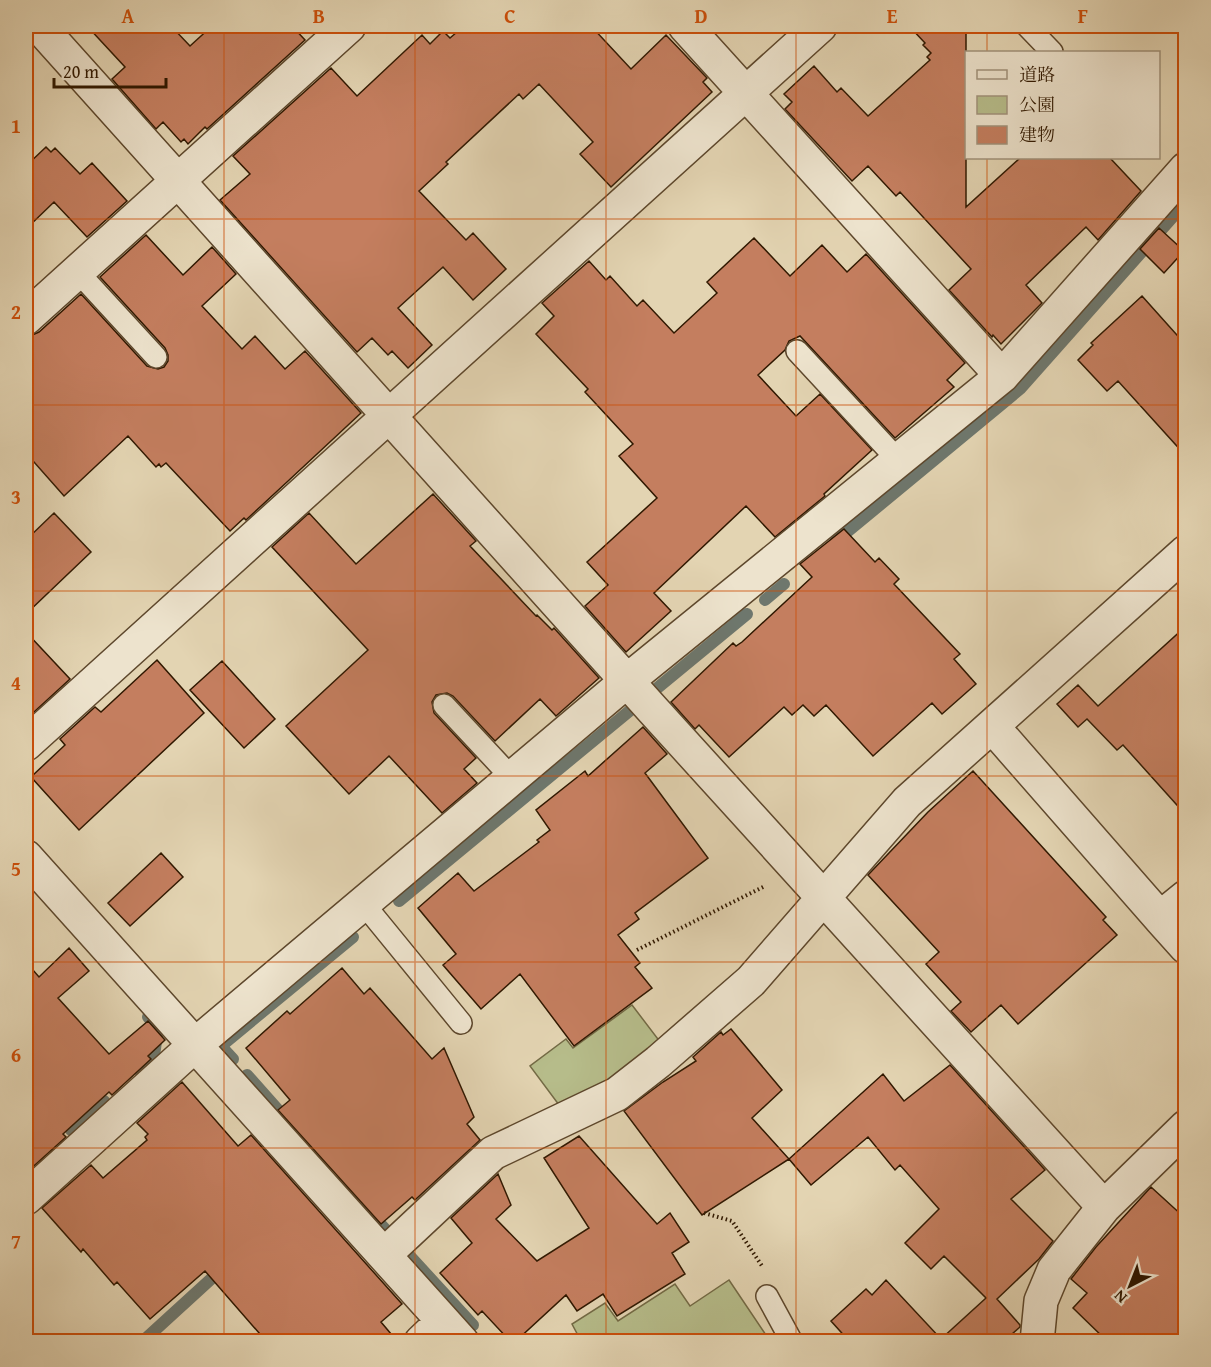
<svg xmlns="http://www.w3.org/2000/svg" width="1211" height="1367" viewBox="0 0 1211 1367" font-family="'Gentium Book Plus','Noto Serif JP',serif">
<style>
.green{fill:#b6bc8a;stroke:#736a45;stroke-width:1.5}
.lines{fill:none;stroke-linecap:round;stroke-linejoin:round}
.stream{stroke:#6e776d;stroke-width:12}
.building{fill:#c47e5f;stroke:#301800;stroke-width:1.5}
.lane-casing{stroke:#5d472c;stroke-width:24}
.street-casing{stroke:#5d472c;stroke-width:36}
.path{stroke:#301800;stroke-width:4;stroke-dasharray:1.5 3;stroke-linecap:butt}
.lane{stroke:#ede3cd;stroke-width:21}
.street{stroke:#ede3cd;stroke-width:33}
.grid{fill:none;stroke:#cc4f0a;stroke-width:1.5;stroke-opacity:0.55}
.neatline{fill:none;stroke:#cc4f0a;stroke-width:2}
.grid-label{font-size:20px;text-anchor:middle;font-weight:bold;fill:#cc4f0a}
</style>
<rect width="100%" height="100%" fill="#e3d4b2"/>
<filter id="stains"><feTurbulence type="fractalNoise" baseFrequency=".00333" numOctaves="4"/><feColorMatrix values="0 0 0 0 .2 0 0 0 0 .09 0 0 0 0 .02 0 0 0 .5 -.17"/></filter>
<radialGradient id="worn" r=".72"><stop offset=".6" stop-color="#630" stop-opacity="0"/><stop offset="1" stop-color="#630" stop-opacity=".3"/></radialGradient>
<!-- green -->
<path class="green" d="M632,1005L664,1047L562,1109L530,1066L566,1039L573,1048Z
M729,1280L770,1341H581L572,1324L605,1303L618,1321L675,1284L690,1306Z"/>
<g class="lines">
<!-- stream -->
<path class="stream" d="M835,542L1020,389L1186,202
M765,600L784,584
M399,901L747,614
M233,1059L221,1046L353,937
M139,1070L154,1056L158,1027L148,1017
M247,1075L279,1111
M294,1129L326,1164
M71,1130L104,1101
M342,1182L473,1325
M142,1342L223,1268"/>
</g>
<!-- building -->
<path class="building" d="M87,26H171L190,46L212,26H292L305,40L207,129L205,127L188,144L184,139L181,142L163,122L156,129L112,79L125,67Z
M464,26H591L631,69L666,35L707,78L703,82L712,92L611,187L580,154L593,142L539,84L523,99L519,94L446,162L448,164L419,191L466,240L473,233L506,269L473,300L443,267L398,308L432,345L408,368L392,351L388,355L372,338L357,352L220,200L250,174L233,156L331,68L357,96L422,35L430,44L443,31L450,38Z
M909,26H966V207L1020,158H1110L1141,191L1098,240L1086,227L1026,285L1042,303L1001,344L993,335L992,337L949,290L971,269L900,192L896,196L868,166L852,181L785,109L792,102L784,94L814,66L837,92L841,88L868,116L930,60L927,57L931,53L923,45L925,43Z
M46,147L51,152L55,148L80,174L92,163L127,201L87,237L54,202L26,229V166Z
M1159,228L1184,251L1164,273L1140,249Z
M146,235L183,275L212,247L236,274L202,306L242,349L255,336L285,369L305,351L361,413L287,482L246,520L244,518L230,531L166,463L161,467L159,464L156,467L128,436L64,496L26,453V336H30L39,332L81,294L147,366L158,369L164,367L168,361V355L165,348L100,277Z
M754,238L790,276L822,245L847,272L866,254L965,363L947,380L954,387L895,438L800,336L789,341L785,350L758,375L796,416L820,394L872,450L824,494L825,496L775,537L746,506L654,593L671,611L626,652L585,606L608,585L587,562L657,498L619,456L633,444L585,392L588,389L536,334L554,316L542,303L589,261L606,280L610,276L637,306L643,300L674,333L717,293L707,282Z
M1142,296L1185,344V455L1118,381L1107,391L1078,360L1093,345L1091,343Z
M433,494L476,541L470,546L536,616L537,615L552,630L554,628L599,678L556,716L540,699L495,741L453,696L447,693L436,695L432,702L434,713L476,758L464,769L477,783L442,813L389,756L349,794L286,726L368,650L272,547L309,513L356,564Z
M54,513L91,552L26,614V540Z
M844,529L875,562L879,558L899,579L894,584L960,654L954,659L976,684L942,714L932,703L873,756L826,705L814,716L803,705L792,715L784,707L729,757L699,725L695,729L671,702L733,643L736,646L742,642L812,577L800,564Z
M1185,627V814L1123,745L1117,750L1087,719L1078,727L1057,704L1078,685L1098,706Z
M26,632L70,679L34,712L26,702Z
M157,660L204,713L79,830L31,777L65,745L60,739L95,707L101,712Z
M222,661L275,719L244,748L190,690Z
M643,727L667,754L645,773L708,858L635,913L639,919L618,935L640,963L635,967L652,988L574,1046L520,974L481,1009L443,965L456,954L418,908L458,873L474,891L539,842L537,840L550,830L536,810L585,771L588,776Z
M973,771L1106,917L1103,920L1117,935L1018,1024L1001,1005L971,1032L951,1011L961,1002L926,964L939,952L868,875L928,812Z
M161,853L183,877L130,926L108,903Z
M69,948L89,971L58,998L109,1054L148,1021L165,1040L148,1056L151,1059L112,1095L109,1092L63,1134L66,1137L26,1173V962L39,977Z
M342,968L364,994L370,988L432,1059L444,1048L474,1117L467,1124L480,1140L415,1200L412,1197L381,1224L278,1110L290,1100L246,1048L287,1011L290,1014Z
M731,1029L782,1090L752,1118L789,1159L702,1215L624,1111L663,1082L696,1061L693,1057L721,1032L723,1035Z
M950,1065L1045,1170L1011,1199L1053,1241L1039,1259L997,1299L1020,1325V1327L1004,1341H849L831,1321L866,1289L872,1295L886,1280L941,1339L986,1298L944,1256L931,1269L905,1243L939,1209L900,1165L895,1170L868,1137L811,1185L789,1159L883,1074L904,1101Z
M182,1082L238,1146L251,1135L402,1304L381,1322L397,1341H266L205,1271L150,1319L117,1282L114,1285L83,1249L81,1252L42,1208L91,1165L103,1178L147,1140L145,1137L148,1134L137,1123Z
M579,1136L657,1224L670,1213L689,1242L672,1253L685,1274L617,1316L603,1294L577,1311L566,1295L516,1341H510L482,1311L478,1315L440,1273L472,1243L451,1218L498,1174L511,1205L496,1219L537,1261L589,1228L544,1158Z
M1151,1187L1185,1218V1341H1107L1073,1308L1087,1293L1071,1279L1096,1247Z"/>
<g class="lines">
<defs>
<path id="lane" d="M1027,26L1052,52
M77,271L156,357
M797,351L898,460
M444,705L512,778
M363,903L461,1023
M767,1296L792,1342"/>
<path id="street" d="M39,26L653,710L1104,1207
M685,26L1002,376
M26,318L349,26
M992,726L1160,918
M26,744L820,26
M26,857L462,1342
M1186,897L1160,918L1186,947
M26,1198L195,1045L512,778L628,680L1002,376L1186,169
M384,1255L493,1153L617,1094L658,1062L751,981L907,802L1186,552
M421,1342L443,1321
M1037,1342L1041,1301L1054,1270L1104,1207L1186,1127"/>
</defs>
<!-- lane casing -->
<use href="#lane" class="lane-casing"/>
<!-- street casing -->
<use href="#street" class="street-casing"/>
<!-- path -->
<path class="path" d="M637,950L765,886
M704,1213L732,1221L762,1266"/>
<!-- lane -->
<use href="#lane" class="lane"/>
<!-- street -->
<use href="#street" class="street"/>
</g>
<!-- grid -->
<path class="grid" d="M224,26V1342M415,26V1342M606,26V1342M796,26V1342M987,26V52M987,158V1342M26,219H1186M26,405H1186M26,591H1186M26,776H1186M26,962H1186M26,1148H1186"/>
<!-- margin -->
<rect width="1211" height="1367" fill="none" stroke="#e3d4b2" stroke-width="66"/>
<!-- legend -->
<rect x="965" y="51" width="195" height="108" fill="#ede3cd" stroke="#a1927b" stroke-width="1.5"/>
<rect x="977" y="70" width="30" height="9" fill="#ede3cd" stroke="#a1927b" stroke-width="1.5"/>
<text x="1019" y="81" font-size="18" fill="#301800">道路</text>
<rect x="977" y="96" width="30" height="18" fill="#b6bc8a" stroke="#a1927b" stroke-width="1.5"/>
<text x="1019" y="111" font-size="18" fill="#301800">公園</text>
<rect x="977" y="126" width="30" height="18" fill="#c47e5f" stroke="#a1927b" stroke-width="1.5"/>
<text x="1019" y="141" font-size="18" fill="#301800">建物</text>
<!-- north arrow -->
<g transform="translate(1130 1286) rotate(222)" stroke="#ede3cd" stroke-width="4.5" paint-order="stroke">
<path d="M0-4.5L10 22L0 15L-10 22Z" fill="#301800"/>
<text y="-9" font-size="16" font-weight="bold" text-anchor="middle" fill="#301800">N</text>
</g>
<!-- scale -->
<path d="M54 78v9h112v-9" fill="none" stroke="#301800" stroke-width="3"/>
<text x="63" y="78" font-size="18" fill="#301800" stroke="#ede3cd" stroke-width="4.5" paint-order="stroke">20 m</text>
<rect x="33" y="33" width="1145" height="1301" class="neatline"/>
<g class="grid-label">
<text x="128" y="23">A</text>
<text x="319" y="23">B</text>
<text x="510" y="23">C</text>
<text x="701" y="23">D</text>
<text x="892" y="23">E</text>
<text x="1083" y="23">F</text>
<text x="16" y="133">1</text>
<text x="16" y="319">2</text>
<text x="16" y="504">3</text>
<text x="16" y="690">4</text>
<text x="16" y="876">5</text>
<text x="16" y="1062">6</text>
<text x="16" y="1248">7</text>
</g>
<rect width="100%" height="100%" filter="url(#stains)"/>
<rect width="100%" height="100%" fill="url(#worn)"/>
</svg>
